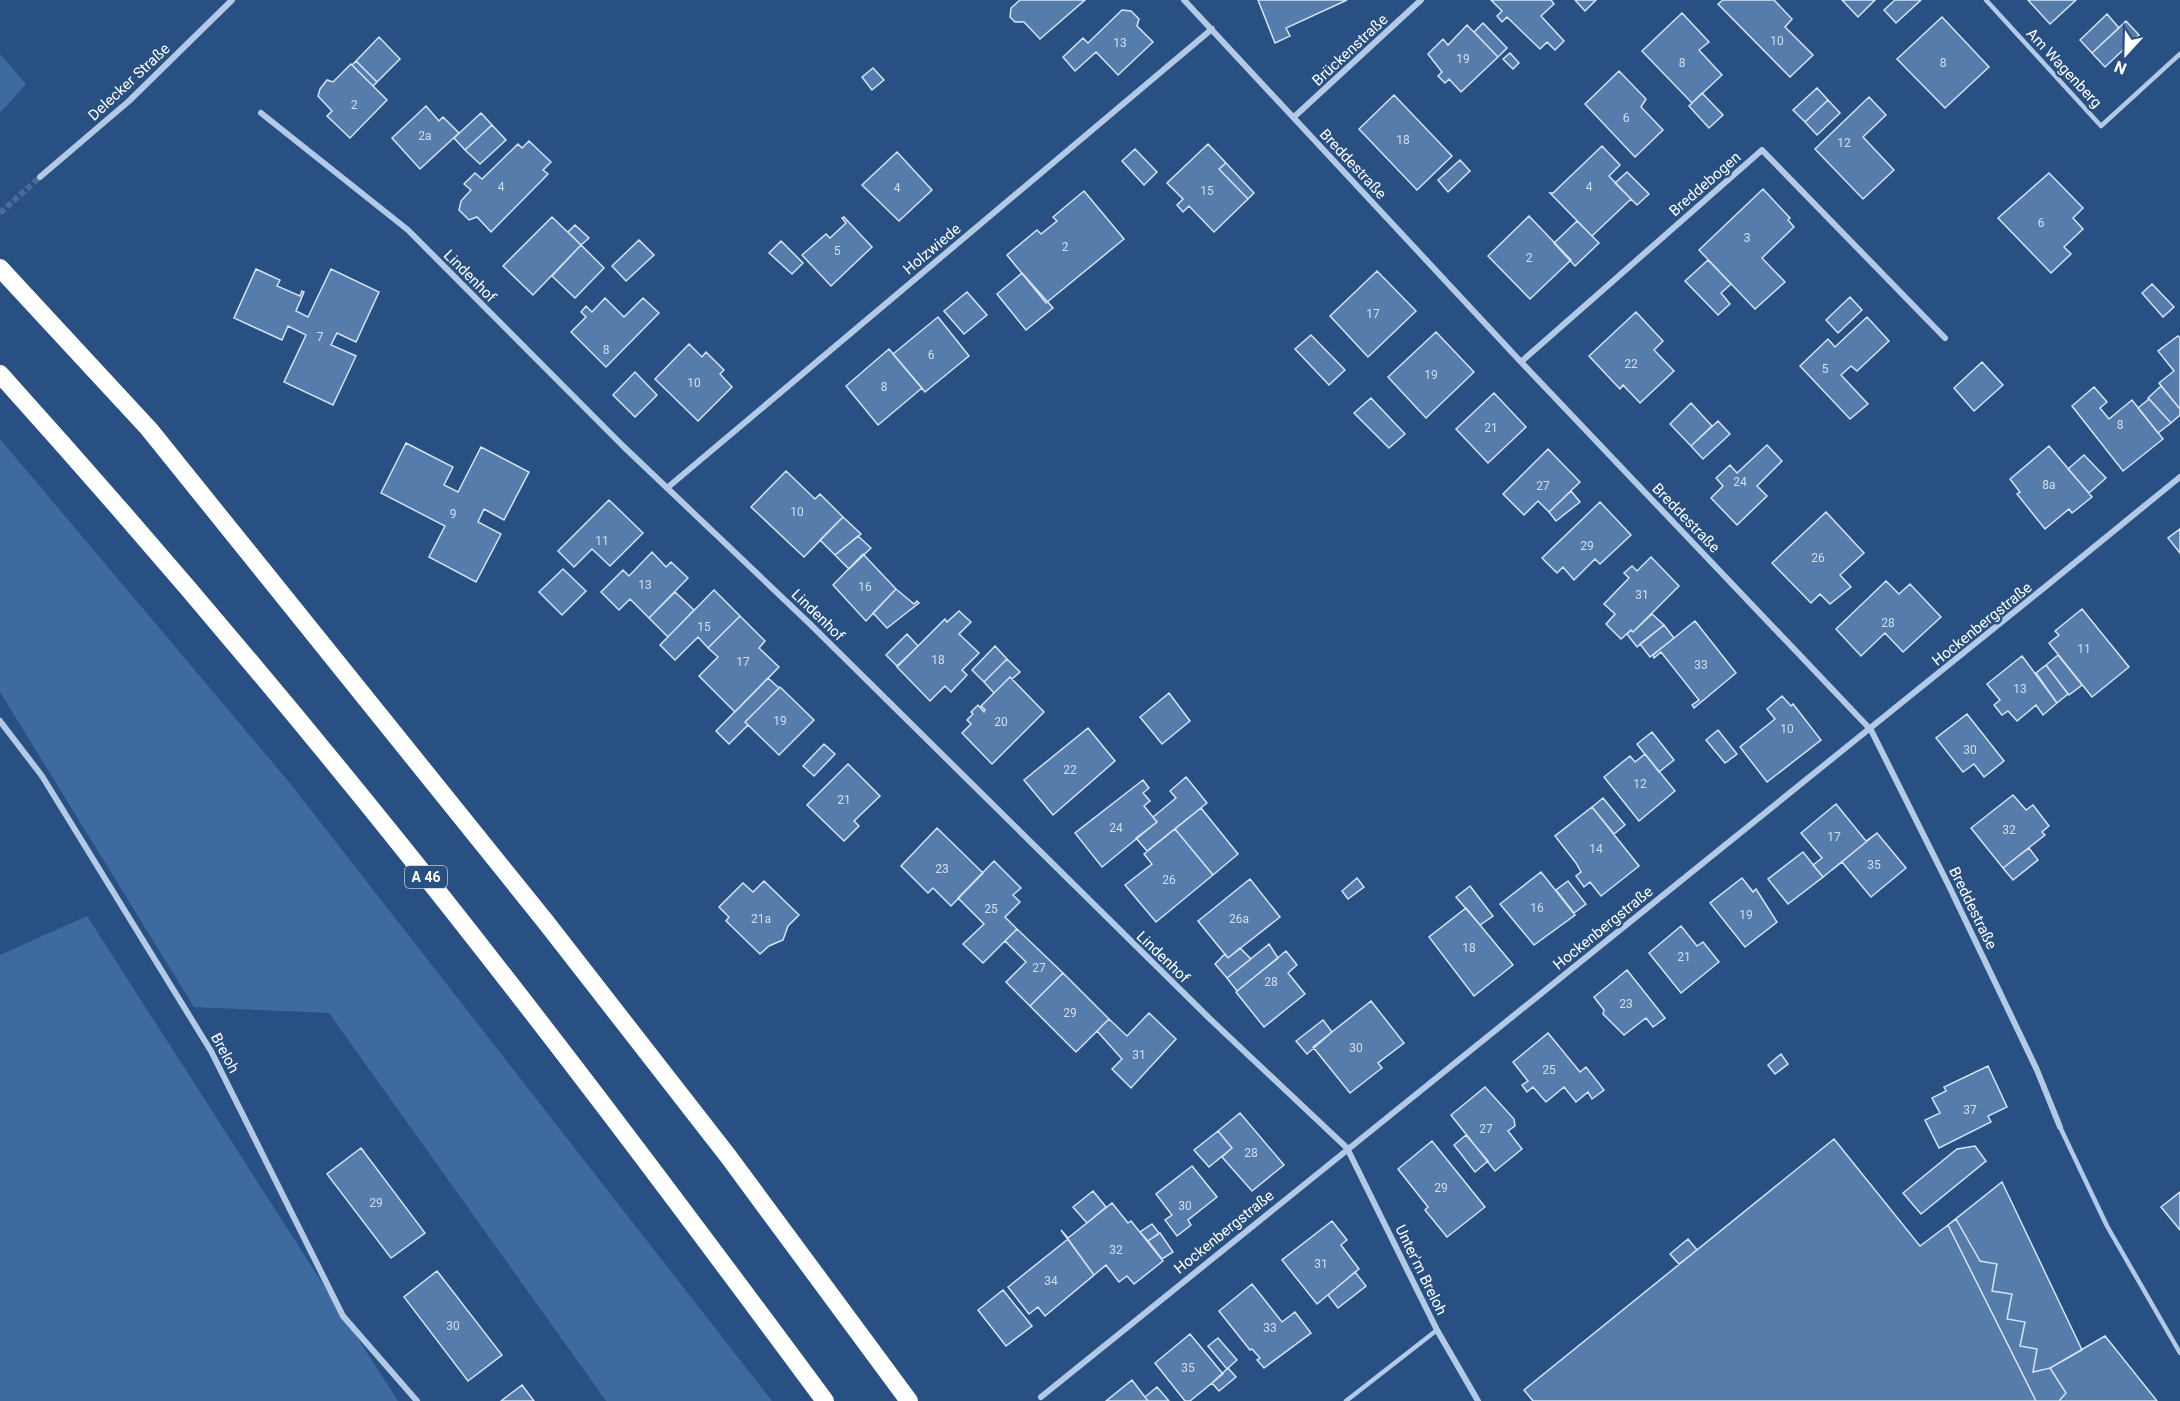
<svg xmlns="http://www.w3.org/2000/svg" width="2180" height="1401" viewBox="0 0 2180 1401" font-family="Roboto,sans-serif">
<style>
.green{fill:#3e6a9f}
.building{fill:#567cac;stroke:#d5e4f5;stroke-width:1.5}
.lines{fill:none;stroke-linecap:round;stroke-linejoin:round}
.street-tunnel{stroke:#496a95;stroke-width:6;stroke-dasharray:6 3;stroke-linecap:butt}
.lane{stroke:#b2cae6;stroke-width:4.5}
.street{stroke:#b2cae6;stroke-width:6}
.highway{stroke:#fff;stroke-width:18}
.labels{text-anchor:middle;dominant-baseline:central;stroke-width:5;stroke-linejoin:round;paint-order:stroke}
.number-label{font-size:12px;fill:#d5deea}
.shield{fill:#295082;stroke:#bfcada;stroke-width:1.5}
.shield-label{font-size:14px;font-weight:bold;fill:#fff}
.street-label{font-size:15px;fill:#fff;stroke:#295082}
</style>
<rect width="100%" height="100%" fill="#295082"/>
<!-- green -->
<path class="green" d="M0,54L26,84L0,113Z
M0,439L289,782L772,1401H606L329,1013L194,1007L0,692Z
M87,916L398,1401H0V955Z"/>
<!-- building -->
<path class="building" d="M1020,0H1085L1040,39L1024,22H1015L1010,17L1011,8Z
M1258,0H1347L1286,28L1290,36L1275,43Z
M1491,0H1551L1554,4L1541,16L1564,41L1555,50L1547,42L1540,49L1507,17L1502,22L1497,16L1502,11Z
M1575,0H1596L1585,11Z
M1723,0H1774L1792,19L1785,27L1813,55L1790,77L1718,4Z
M1842,0H1875L1858,17Z
M1895,0H1921L1896,23L1884,10Z
M2028,0H2076L2050,24Z
M1122,10L1131,11L1139,19L1137,26L1153,42L1118,75L1096,52L1075,71L1063,57L1083,38L1088,43Z
M1682,13L1709,42L1699,50L1722,75L1692,103L1642,51Z
M2107,14L2119,28L2092,53L2080,40Z
M1942,17L1989,67L1945,108L1897,59Z
M2126,21L2139,35L2105,67L2092,53Z
M1483,23L1507,48L1498,57L1474,32Z
M1467,25L1498,57L1461,92L1449,79L1445,83L1438,76L1442,72L1428,54L1443,39L1448,45Z
M379,37L400,59L377,82L356,61Z
M1510,53L1519,63L1513,69L1503,59Z
M356,61L377,82L373,86L352,65Z
M351,64L387,100L350,138L327,116L332,111L318,96L320,89L327,80L333,82Z
M873,68L884,80L872,90L862,77Z
M1619,71L1646,99L1641,107L1663,130L1635,157L1585,104Z
M1817,88L1828,100L1805,122L1793,110Z
M1702,93L1723,115L1709,128L1689,106Z
M1394,95L1452,156L1417,190L1359,129Z
M1869,97L1886,115L1863,137L1894,170L1863,199L1815,149Z
M1828,100L1840,113L1817,135L1805,122Z
M426,106L439,121L443,117L459,133L420,169L392,138Z
M481,113L492,125L465,150L454,138Z
M492,125L506,140L480,164L465,150Z
M529,141L551,162L543,170L548,174L491,232L477,217L469,220L459,210L461,201L471,190L464,184L475,173L482,179L518,144L522,148Z
M1208,144L1226,163L1219,169L1248,199L1214,232L1189,206L1183,212L1177,205L1183,199L1167,183Z
M1602,146L1620,165L1609,176L1631,199L1592,236L1550,193H1553Z
M1135,149L1157,172L1144,185L1122,161Z
M897,152L932,190L899,221L862,185Z
M1460,160L1470,171L1448,192L1438,180Z
M1226,163L1254,193L1248,199L1219,169Z
M1627,172L1649,194L1637,205L1615,183Z
M2049,173L2083,208L2073,218L2083,229L2064,247L2071,254L2051,273L1998,218Z
M1763,189L1790,218L1788,220L1794,227L1762,258L1785,282L1755,309L1699,250Z
M1084,191L1124,239L1046,303L1007,255L1037,230L1041,234L1057,221L1053,217Z
M1529,216L1571,260L1530,299L1488,256Z
M552,217L581,245L533,295L503,266Z
M844,217L872,247L831,286L802,255L826,234L830,238L846,223L842,218Z
M1577,221L1599,243L1575,266L1554,243Z
M575,225L589,238L581,245L568,232Z
M639,240L654,255L626,281L612,266Z
M781,241L803,263L792,274L769,253Z
M581,245L604,268L575,298L552,276Z
M1708,260L1731,284L1721,293L1730,304L1718,315L1685,281Z
M256,269L280,280L277,286L300,296L302,291L304,292L296,311L308,317L331,269L379,292L356,342L337,333L331,345L356,356L333,405L284,382L306,335L288,326L282,340L234,318Z
M1377,271L1416,311L1368,357L1330,316Z
M1022,273L1053,308L1026,330L997,294Z
M2152,284L2174,307L2163,317L2142,293Z
M967,292L987,315L964,334L944,311Z
M1850,297L1862,310L1838,333L1826,320Z
M605,298L624,317L643,298L659,313L606,367L571,332L586,317L581,312L586,306L592,312Z
M1636,312L1663,341L1654,350L1674,371L1640,403L1623,385L1620,389L1589,356Z
M938,317L969,356L925,392L893,354Z
M1867,317L1889,341L1857,371L1851,366L1841,375L1868,404L1850,419L1800,366L1828,339L1835,347Z
M1436,332L1474,372L1426,418L1388,377Z
M1311,335L1345,370L1329,385L1295,349Z
M2178,336L2180,338V409L2159,383L2174,371L2158,351Z
M689,344L702,357L706,352L724,370L720,374L732,387L698,421L655,379Z
M889,349L922,388L878,425L846,386Z
M1982,362L2003,385L1974,411L1954,388Z
M635,372L657,395L635,417L613,395Z
M2161,386L2180,409V415L2171,423L2148,398Z
M2094,387L2107,402L2100,408L2109,419L2132,400L2163,439L2123,471L2072,406Z
M1494,393L1526,427L1488,463L1456,429Z
M1371,398L1405,434L1389,448L1354,413Z
M2149,399L2171,423L2158,433L2138,408Z
M1691,403L1712,426L1691,446L1670,424Z
M1718,421L1730,434L1703,459L1691,446Z
M406,443L453,467L444,485L458,492L481,447L529,472L504,520L484,509L478,522L501,534L476,582L429,557L445,526L381,493Z
M1767,445L1782,461L1757,486L1767,496L1737,525L1711,498L1723,486L1716,478L1730,465L1737,473Z
M2049,446L2092,497L2072,513L2069,509L2045,529L2017,494L2020,492L2010,479Z
M1548,449L1580,482L1549,512L1538,501L1524,515L1503,494Z
M2084,455L2106,478L2089,493L2068,469Z
M786,471L815,499L820,494L843,517L804,557L751,507Z
M1571,491L1580,502L1556,521L1549,512Z
M609,500L643,533L610,566L592,549L574,567L558,551Z
M1600,502L1631,535L1600,564L1595,559L1574,580L1563,567L1557,573L1542,558Z
M1826,512L1864,553L1840,575L1851,587L1830,604L1820,594L1811,603L1772,563Z
M843,517L861,534L835,555L820,540Z
M2180,529V553L2168,538Z
M858,536L871,548L849,569L835,555Z
M652,552L666,567L671,562L688,578L649,618L630,599L619,610L601,592L623,570L629,576Z
M863,554L896,589L866,621L833,585Z
M1651,557L1679,586L1633,632L1631,630L1621,639L1606,624L1615,614L1604,604L1629,578L1624,573L1632,566L1637,571Z
M563,569L586,591L562,615L539,592Z
M1886,581L1899,594L1910,584L1941,617L1903,652L1885,633L1861,656L1836,629Z
M896,589L914,604L917,601L919,603L887,628L873,613Z
M714,590L740,616L708,648L698,637L675,660L660,645Z
M675,592L694,610L668,637L649,618Z
M2082,609L2129,667L2092,697L2049,643L2059,635L2055,631Z
M959,611L971,622L959,634L979,653L962,670L967,675L951,692L945,686L930,701L897,667L945,619L947,622Z
M1652,614L1664,625L1637,647L1627,634L1631,630L1633,632Z
M740,616L765,641L759,648L779,667L735,712L699,676L718,657L708,648Z
M1695,621L1736,673L1694,708L1692,705L1699,700L1661,652L1654,658L1653,655Z
M1664,625L1674,638L1650,657L1640,644Z
M907,634L918,646L897,666L886,655Z
M995,646L1007,659L984,682L972,670Z
M2058,655L2082,685L2069,695L2046,665Z
M2022,656L2057,703L2043,715L2036,705L2017,721L2008,711L2002,715L1994,705L2000,700L1987,684Z
M1007,659L1020,672L1012,679L1010,677L994,693L984,682Z
M2046,665L2068,694L2057,703L2036,673Z
M1010,677L1044,712L992,764L962,733L971,724L967,720L973,714L971,712L978,705L984,712L985,710L981,706Z
M768,678L779,688L745,722L748,725L729,744L716,731Z
M780,687L814,720L779,755L745,722Z
M1169,693L1190,721L1162,744L1140,717Z
M1782,696L1791,706L1793,704L1821,740L1767,782L1740,747L1775,719L1767,709Z
M1967,714L2004,761L1984,777L1974,764L1963,772L1936,738Z
M1088,728L1115,761L1053,815L1024,780Z
M1718,730L1737,754L1725,763L1706,740Z
M1652,732L1674,760L1659,772L1637,744Z
M824,744L835,754L814,776L803,766Z
M1645,754L1675,791L1639,821L1604,777L1630,756L1635,762Z
M848,764L880,796L854,821L859,826L844,841L807,805Z
M1186,777L1207,803L1147,851L1136,838L1157,822L1153,817L1176,798L1170,791Z
M1143,780L1149,788L1143,793L1150,801L1144,806L1157,822L1102,867L1075,833Z
M2013,795L2026,810L2033,805L2049,826L2042,832L2045,835L2003,868L1971,828Z
M1603,798L1625,825L1614,834L1592,807Z
M1836,804L1866,841L1877,833L1823,877L1813,865L1822,858L1801,833Z
M1592,807L1639,866L1601,896L1590,882L1584,887L1576,876L1581,872L1576,863L1555,836Z
M1201,808L1238,854L1213,875L1175,829Z
M937,828L983,873L951,906L933,888L928,893L901,866Z
M1175,829L1213,875L1156,922L1125,885L1152,864L1144,854Z
M1877,833L1906,868L1871,897L1842,862L1832,870Z
M2029,848L2038,860L2013,880L2003,868Z
M1803,852L1823,877L1788,904L1768,879Z
M994,861L1021,888L1013,895L1020,902L1005,917L1017,929L983,963L963,944L984,924L958,898Z
M1541,872L1575,915L1534,945L1500,904Z
M1357,878L1364,887L1348,899L1342,891Z
M1742,878L1753,892L1756,889L1777,922L1745,947L1710,903Z
M1250,879L1280,917L1228,958L1198,921Z
M764,881L799,915L788,926L783,940L769,946L760,954L726,921L729,917L719,907L743,883L753,892Z
M1568,881L1586,904L1574,913L1556,890Z
M1470,886L1493,916L1480,925L1456,897Z
M1466,908L1513,965L1474,996L1429,937Z
M1681,926L1697,946L1703,942L1719,962L1681,993L1649,953Z
M1017,929L1063,973L1030,1006L1006,982L1026,962L1005,941Z
M1269,944L1278,958L1237,991L1227,978Z
M1240,948L1251,959L1227,978L1215,964L1225,954L1228,958Z
M1286,951L1297,965L1288,973L1305,994L1264,1027L1236,992Z
M1627,970L1665,1018L1653,1027L1646,1018L1624,1035L1603,1014L1604,1010L1594,997Z
M1063,973L1109,1019L1076,1052L1030,1006Z
M1371,1001L1404,1043L1378,1063L1382,1068L1350,1093L1313,1047Z
M1149,1013L1176,1039L1131,1088L1112,1069L1122,1059L1097,1031L1109,1019L1127,1036Z
M1323,1020L1332,1032L1307,1054L1296,1041Z
M1548,1033L1580,1072L1586,1067L1604,1090L1592,1099L1588,1092L1576,1102L1564,1087L1546,1102L1533,1087L1527,1092L1522,1085L1528,1081L1513,1062Z
M1781,1054L1788,1064L1775,1074L1768,1065Z
M1988,1066L2007,1107L1988,1116L1991,1122L1939,1148L1925,1120L1940,1113L1932,1098L1946,1091L1944,1087Z
M1485,1087L1514,1119L1515,1126L1508,1131L1522,1149L1495,1171L1451,1115Z
M1240,1113L1284,1165L1252,1191L1222,1157L1232,1148L1218,1131Z
M1218,1131L1232,1148L1209,1167L1194,1150Z
M1466,1135L1488,1161L1475,1172L1454,1145Z
M1834,1139L1920,1246L1956,1219L1980,1261L1997,1264L1992,1291L2012,1294L2007,1319L2025,1322L2020,1346L2037,1349L2033,1372L2050,1368L2066,1393L2059,1401H1533L1524,1390Z
M1432,1141L1485,1207L1447,1237L1425,1210L1428,1207L1398,1169Z
M1975,1146L1986,1161L1921,1214L1903,1193L1957,1149Z
M361,1148L425,1233L391,1258L327,1174Z
M1192,1166L1217,1197L1188,1220L1191,1225L1177,1236L1165,1220L1172,1215L1156,1194Z
M2002,1182L2082,1350L2050,1368L2066,1393L2059,1401H2036L1948,1225Z
M1093,1191L1106,1207L1087,1223L1073,1207Z
M2180,1192V1230L2161,1207Z
M1112,1203L1128,1223L1131,1221L1163,1261L1134,1284L1127,1276L1119,1282L1106,1265L1094,1275L1061,1230L1068,1238Z
M1332,1221L1347,1240L1341,1245L1359,1269L1317,1304L1282,1260Z
M1152,1224L1159,1233L1148,1241L1140,1232Z
M1160,1233L1173,1252L1162,1259L1148,1241Z
M1068,1239L1094,1275L1045,1316L1038,1307L1029,1314L1008,1287Z
M1688,1239L1697,1250L1679,1264L1670,1254Z
M437,1271L502,1355L468,1381L404,1297Z
M1355,1272L1366,1286L1338,1308L1328,1295Z
M1252,1284L1282,1322L1295,1312L1311,1333L1264,1368L1257,1360L1260,1358L1252,1349L1250,1350L1219,1311Z
M1003,1290L1032,1326L1006,1346L978,1310Z
M1190,1334L1223,1374L1190,1401H1185L1155,1363Z
M2105,1336L2157,1401H2059L2066,1393L2050,1368Z
M1218,1338L1237,1360L1227,1369L1208,1346Z
M1228,1368L1236,1377L1219,1391L1212,1383Z
M1132,1380L1148,1401H1106Z
M522,1385L534,1401H501Z
M1157,1387L1169,1401H1148L1145,1397Z"/>
<g class="lines">
<!-- street-tunnel -->
<path class="street-tunnel" d="M0,213L40,177"/>
<!-- lane -->
<path class="lane" d="M1986,0L2101,126L2180,54
M2060,1127L2107,1226L2180,1353
M1346,1401L1437,1330"/>
<!-- street -->
<path class="street" d="M1184,0L1521,362L1871,730L1949,886L2037,1070L2060,1127
M261,113L408,230L623,446L810,624L1208,1017L1347,1148L1437,1330L1478,1401
M1294,117L1421,0
M40,177L129,101L232,0
M1521,362L1762,150L1945,338
M667,488L1212,29
M0,721L42,776L211,1051L343,1316L417,1401
M1041,1397C1419,1089 1802,786 2180,477"/>
<!-- highway -->
<path class="highway" d="M0,268L149,429L545,921L728,1156L909,1401
M0,374C136,525 268,680 395,838C543,1022 685,1212 825,1401"/>
</g>
<g class="labels">
<!-- number labels -->
<g class="number-label">
<text x="1777" y="41">10</text>
<text x="1120" y="43">13</text>
<text x="1463" y="59">19</text>
<text x="1682" y="63">8</text>
<text x="1943" y="63">8</text>
<text x="354" y="105">2</text>
<text x="1626" y="118">6</text>
<text x="425" y="136">2a</text>
<text x="1403" y="140">18</text>
<text x="1844" y="143">12</text>
<text x="501" y="187">4</text>
<text x="1589" y="187">4</text>
<text x="897" y="188">4</text>
<text x="1207" y="191">15</text>
<text x="2041" y="223">6</text>
<text x="1747" y="238">3</text>
<text x="1065" y="247">2</text>
<text x="837" y="251">5</text>
<text x="1529" y="258">2</text>
<text x="1373" y="314">17</text>
<text x="320" y="337">7</text>
<text x="606" y="350">8</text>
<text x="931" y="355">6</text>
<text x="1631" y="364">22</text>
<text x="1825" y="369">5</text>
<text x="1431" y="375">19</text>
<text x="694" y="383">10</text>
<text x="884" y="387">8</text>
<text x="2120" y="425">8</text>
<text x="1491" y="428">21</text>
<text x="1740" y="482">24</text>
<text x="2049" y="485">8a</text>
<text x="1543" y="486">27</text>
<text x="797" y="512">10</text>
<text x="453" y="514">9</text>
<text x="602" y="541">11</text>
<text x="1587" y="546">29</text>
<text x="1818" y="558">26</text>
<text x="645" y="585">13</text>
<text x="865" y="587">16</text>
<text x="1642" y="595">31</text>
<text x="1888" y="623">28</text>
<text x="704" y="627">15</text>
<text x="2084" y="649">11</text>
<text x="938" y="660">18</text>
<text x="743" y="662">17</text>
<text x="1701" y="665">33</text>
<text x="2020" y="689">13</text>
<text x="780" y="721">19</text>
<text x="1001" y="722">20</text>
<text x="1787" y="729">10</text>
<text x="1970" y="750">30</text>
<text x="1070" y="770">22</text>
<text x="1640" y="784">12</text>
<text x="844" y="800">21</text>
<text x="1116" y="828">24</text>
<text x="2009" y="830">32</text>
<text x="1834" y="837">17</text>
<text x="1596" y="849">14</text>
<text x="1874" y="865">35</text>
<text x="942" y="869">23</text>
<text x="1169" y="880">26</text>
<text x="1537" y="908">16</text>
<text x="991" y="909">25</text>
<text x="1746" y="915">19</text>
<text x="761" y="919">21a</text>
<text x="1239" y="919">26a</text>
<text x="1469" y="948">18</text>
<text x="1684" y="957">21</text>
<text x="1039" y="968">27</text>
<text x="1271" y="982">28</text>
<text x="1626" y="1004">23</text>
<text x="1070" y="1013">29</text>
<text x="1356" y="1048">30</text>
<text x="1139" y="1055">31</text>
<text x="1549" y="1070">25</text>
<text x="1970" y="1110">37</text>
<text x="1486" y="1129">27</text>
<text x="1251" y="1153">28</text>
<text x="1441" y="1188">29</text>
<text x="376" y="1203">29</text>
<text x="1185" y="1206">30</text>
<text x="1116" y="1250">32</text>
<text x="1321" y="1264">31</text>
<text x="1051" y="1281">34</text>
<text x="453" y="1326">30</text>
<text x="1270" y="1328">33</text>
<text x="1188" y="1368">35</text>
</g>
<!-- shield labels -->
<rect class="shield" x="405" y="866" width="42" height="22" rx="4.5"/>
<g class="shield-label">
<text x="426" y="877">A 46</text>
</g>
<!-- street labels -->
<g class="street-label">
<text transform="translate(1350 50) rotate(-43)">Brückenstraße</text>
<text transform="translate(2064 68) rotate(47)">Am Wagenberg</text>
<text transform="translate(129 82) rotate(-43)">Delecker Straße</text>
<text transform="translate(1353 164) rotate(47)">Breddestraße</text>
<text transform="translate(1705 184) rotate(-41)">Breddebogen</text>
<text transform="translate(932 249) rotate(-40)">Holzwiede</text>
<text transform="translate(470 276) rotate(45)">Lindenhof</text>
<text transform="translate(1686 518) rotate(46)">Breddestraße</text>
<text transform="translate(818 615) rotate(44)">Lindenhof</text>
<text transform="translate(1982 624) rotate(-39)">Hockenbergstraße</text>
<text transform="translate(1973 908) rotate(64)">Breddestraße</text>
<text transform="translate(1603 928) rotate(-39)">Hockenbergstraße</text>
<text transform="translate(1163 957) rotate(44)">Lindenhof</text>
<text transform="translate(225 1053) rotate(62)">Breloh</text>
<text transform="translate(1224 1232) rotate(-39)">Hockenbergstraße</text>
<text transform="translate(1421 1270) rotate(64)">Unter'm Breloh</text>
</g>
</g>
<!-- north arrow -->
<g transform="translate(2126 54) rotate(202)" stroke="#295082" stroke-width="4.5" paint-order="stroke">
<path d="M0-4.5L10 22L0 15L-10 22Z" fill="#ffffff"/>
<text y="-9" font-size="16" font-weight="bold" text-anchor="middle" fill="#ffffff">N</text>
</g>
</svg>
